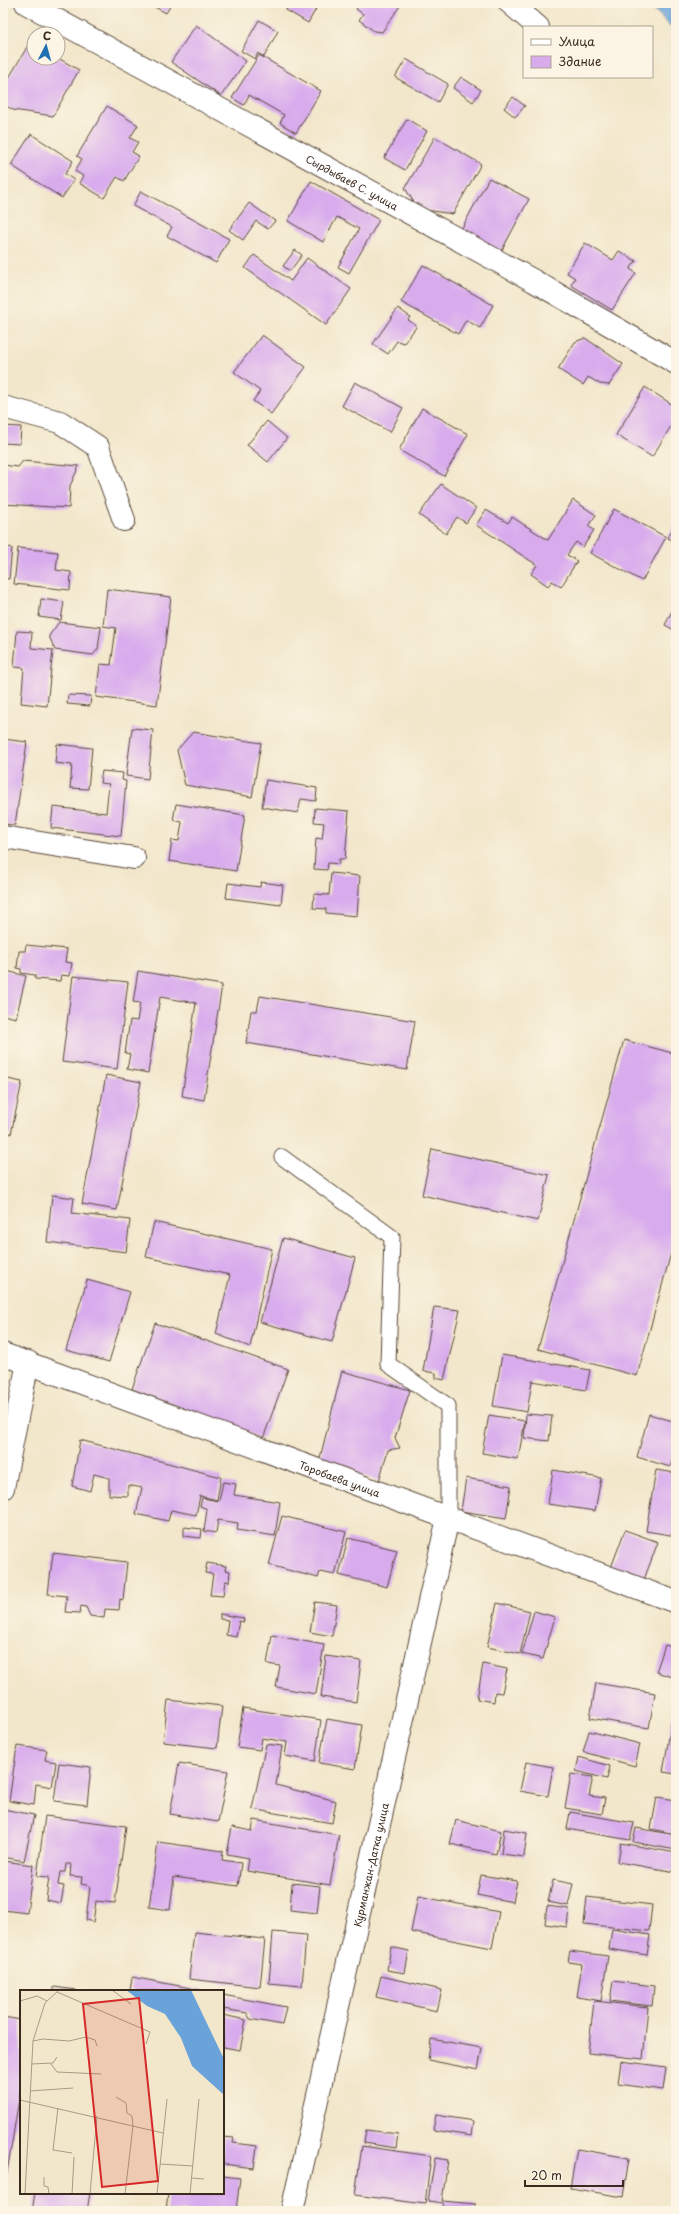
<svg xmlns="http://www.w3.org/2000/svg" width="679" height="2214" viewBox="0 0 679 2214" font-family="'Playpen Sans',sans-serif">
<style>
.water{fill:#69a3d9;stroke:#52667c}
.building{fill:#d8abed}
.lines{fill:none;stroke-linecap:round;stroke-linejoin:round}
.service-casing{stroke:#564638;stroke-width:17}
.minor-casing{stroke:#564638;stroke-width:24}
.service{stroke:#fff;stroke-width:15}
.minor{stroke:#fff;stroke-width:22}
.labels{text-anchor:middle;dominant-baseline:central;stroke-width:3;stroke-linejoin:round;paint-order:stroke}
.street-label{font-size:10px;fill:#3b2a1e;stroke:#fcf5e5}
.inset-road{fill:none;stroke:#a99b86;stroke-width:1}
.view{fill:#d62828;fill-opacity:0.15;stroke:#d62828;stroke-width:2}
.inset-edge{fill:none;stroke:#3b2a1e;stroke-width:2}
</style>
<rect width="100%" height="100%" fill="#fcf5e5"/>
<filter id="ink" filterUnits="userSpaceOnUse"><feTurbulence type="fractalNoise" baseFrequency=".025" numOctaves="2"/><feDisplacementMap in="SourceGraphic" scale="8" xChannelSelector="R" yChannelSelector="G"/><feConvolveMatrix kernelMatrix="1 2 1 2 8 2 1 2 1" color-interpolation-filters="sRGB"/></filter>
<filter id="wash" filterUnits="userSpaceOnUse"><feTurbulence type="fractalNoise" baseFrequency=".012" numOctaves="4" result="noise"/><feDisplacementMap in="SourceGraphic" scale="16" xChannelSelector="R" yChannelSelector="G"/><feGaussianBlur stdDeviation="0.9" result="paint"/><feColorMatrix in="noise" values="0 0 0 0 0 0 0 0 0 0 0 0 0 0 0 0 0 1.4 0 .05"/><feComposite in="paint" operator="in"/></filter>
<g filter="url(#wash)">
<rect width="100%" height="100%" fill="#f2e7cb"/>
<!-- water -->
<path class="water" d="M648,3H676V31L673,29Z"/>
<g id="blocks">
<!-- building -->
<path class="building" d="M154,3H172L166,13L153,6Z
M291,3H307L316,9L308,23L286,10Z
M361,3H402L382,32L374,31L359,20L363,14L356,9Z
M259,20L278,31L264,57L258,53L255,59L241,51Z
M196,25L246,61L221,96L171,62Z
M30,42L34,44V58H58L79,70L53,116L13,110L3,104V88Z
M259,55L321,91L296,133L280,123L284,115L249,95L244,105L232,98Z
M406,59L448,84L438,102L395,77Z
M461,77L481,90L473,102L453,88Z
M513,97L525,106L515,117L504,108Z
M107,106L138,125L130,138L138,142L132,152L139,156L124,181L117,177L104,198L79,183L83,176L75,171L82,159L77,156Z
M407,119L427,131L405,170L384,158Z
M31,134L73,161L65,174L74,180L62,198L11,165Z
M435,137L481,164L453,214L418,209L405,188Z
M489,178L529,199L502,250L476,246L462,228Z
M311,181L379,220L349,273L338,267L359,229L337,217L323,242L288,221Z
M141,191L229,239L216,263L167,236L172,227L133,206Z
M249,203L275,221L268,229L256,221L243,240L229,230Z
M585,243L613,260L619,251L636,261L630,269L636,273L612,310L571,285L575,278L567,273Z
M295,250L302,255L290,271L283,266Z
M254,255L291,281L307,258L351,289L326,325L245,268Z
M423,265L493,305L480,328L466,320L458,334L401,302Z
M398,308L410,317L408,320L417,326L404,343L397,341L388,354L373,344Z
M262,335L306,367L271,414L253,401L260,391L234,372Z
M585,338L623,364L609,385L600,384L588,377L583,385L558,369L575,342Z
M355,382L403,408L390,432L342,406Z
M645,387L676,407V418L652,457L616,435Z
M422,408L468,434L444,476L399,450Z
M267,421L287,438L268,462L247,445Z
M3,426L21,427L20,444L3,443Z
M23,461L79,466L70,486L69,508L3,504V465L18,467Z
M441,484L476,508L466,523L457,517L446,534L419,515Z
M573,500L596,515L588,526L594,530L583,547L576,542L567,555L577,561L561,587L552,581L548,586L531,574L537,565L476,525L486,510L508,523L512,517L548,540Z
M614,509L666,537L642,581L590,553Z
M676,522V542L668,538Z
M4,546L12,548L9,579L3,578Z
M18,548L58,552L56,570L71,572L70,590L14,584Z
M107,589L171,597L157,705L96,697L100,664L111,665L116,628L103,626Z
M41,599L64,602L61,620L39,617Z
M676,603V631L665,625Z
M59,622L101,627L98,649L93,655L55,650L49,636Z
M17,631L32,632L31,648L53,650L47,706L21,703L24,668L14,667Z
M68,695L91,696L90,706L67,704Z
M132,728L153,730L148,779L126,776Z
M193,732L261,743L252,797L185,785L177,750Z
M3,739L27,742L15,825L3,824Z
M57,744L92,748L88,789L70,788L72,765L55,763Z
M102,771L123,773L122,780L126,781L121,836L51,828L53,807L106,813L109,784L100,783Z
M266,780L317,788L316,801L301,799L298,813L262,807Z
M176,804L245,815L236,871L169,861L172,840L179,841L182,822L173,820Z
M315,808L349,811L345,859H339V864L328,863L327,870L314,869L316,838L322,839L324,823L314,822Z
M331,873L360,876L357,916L326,913V909L313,908L314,894L329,895Z
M261,882L283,885L281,905L226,898L228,883L260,887Z
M26,945L67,949L65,962L72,963L70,976L61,975L60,981L35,979V975L21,973V969L17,968L19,951H25Z
M3,970L26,976L16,1018L3,1015Z
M138,971L222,985L204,1100L182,1096L196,1003L160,997L148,1073L127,1069L130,1054L125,1053L130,1020L137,1021L140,1003L133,1002Z
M73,976L128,982L117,1069L62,1062Z
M260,996L415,1021L407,1070L246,1043L251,1011H257Z
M624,1040L676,1054V1235L637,1376L538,1349Z
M106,1075L141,1082L117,1210L82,1204Z
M3,1078L22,1082L11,1134L3,1132Z
M432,1149L549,1175L538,1221L422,1195Z
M52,1195L74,1198L72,1213L130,1220L126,1252L47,1242Z
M154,1222L272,1249L250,1347L216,1334L230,1275L146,1257Z
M283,1238L355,1258L332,1342L260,1322Z
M87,1280L130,1292L109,1362L66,1350Z
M434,1307L460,1310L444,1380L436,1378V1373L423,1371Z
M155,1323L288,1369L263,1439L132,1389Z
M502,1355L590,1370L586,1390L532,1381L527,1412L493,1406Z
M342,1371L410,1390L395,1438L400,1448L388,1450L379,1481L319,1462Z
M526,1414L552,1416L549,1441L524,1438Z
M649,1414L676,1422V1449L670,1467L637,1457Z
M489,1415L525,1421L518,1459L482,1453Z
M80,1440L221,1477L217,1500L200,1496L196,1515L171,1510L168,1521L136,1514L142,1488L128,1485V1496L109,1495V1478L94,1474L90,1491L72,1486Z
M553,1470L601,1478L595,1511L548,1504Z
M656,1470L676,1473V1536L646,1531Z
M466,1478L511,1486L506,1518L461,1511Z
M223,1482L236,1484L234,1495L280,1502L275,1536L237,1530L238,1523L218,1520L216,1533L204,1531L207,1509L200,1506L202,1498L219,1501Z
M282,1516L346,1532L335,1575L320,1572L318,1578L269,1565Z
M184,1527L202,1529L201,1538L184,1536Z
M625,1530L658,1542L642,1585L609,1573Z
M348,1538L397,1550L387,1587L339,1575Z
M53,1553L127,1562L123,1600L120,1599L119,1610L105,1609L104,1618L90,1616L86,1607L81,1606L80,1613L65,1612L67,1596L48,1594Z
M207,1563L226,1566L225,1570L230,1571L229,1582L225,1581L223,1596L210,1595L213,1574L205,1573Z
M315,1602L337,1605L332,1636L310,1632Z
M497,1603L530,1611L520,1654L487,1647Z
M534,1611L555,1617L543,1659L522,1654Z
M220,1614L243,1618L244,1622L239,1621L236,1637L226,1635L228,1620L220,1619Z
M272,1635L324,1645L316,1694L276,1687L280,1666L267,1664Z
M665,1645L676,1648V1678L656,1672Z
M326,1656L361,1661L356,1702L321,1697Z
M483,1664L507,1669L502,1693L495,1692L494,1702L477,1699Z
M596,1683L655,1693L649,1728L590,1718Z
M168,1700L222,1706L217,1748L163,1742Z
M243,1708L321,1720L315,1761L285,1756L287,1742L262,1738L260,1750L237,1747Z
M673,1714L676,1715V1774L663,1772Z
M327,1719L362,1725L355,1769L319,1763Z
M589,1731L640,1744L635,1766L583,1752Z
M266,1744L282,1746L276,1785L336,1801L332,1823L252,1809Z
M17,1746L47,1750L45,1760L56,1762L52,1787L36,1784L34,1805L9,1801Z
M579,1757L610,1766L607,1779L576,1771Z
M526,1762L553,1767L548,1796L520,1791Z
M59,1763L91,1767L87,1805L54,1801Z
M179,1763L228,1771L218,1822L170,1814Z
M571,1774L593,1777L589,1796L605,1798L602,1814L565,1808Z
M657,1797L676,1800V1834L651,1829Z
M3,1809L34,1815L24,1861L3,1857Z
M570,1812L634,1823L630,1840L567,1829Z
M45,1816L126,1826L115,1903L96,1901L93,1922L86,1920L90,1886L81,1884L82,1877L70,1876L71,1864H66L65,1872H60L58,1885L64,1886L61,1903L46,1900L49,1877L37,1876Z
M254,1820L339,1835L330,1885L247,1871L249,1858L227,1854L232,1827L252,1831Z
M456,1820L501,1831L496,1854L450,1844Z
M636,1828L676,1835V1850L633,1842Z
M504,1829L527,1833L524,1857L501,1854Z
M158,1842L223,1851L222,1860L241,1863L238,1886L174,1877L170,1910L149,1907Z
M621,1843L676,1853V1872L618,1862Z
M3,1861L33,1865L27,1913L3,1910Z
M481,1875L517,1881L513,1902L477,1895Z
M553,1880L573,1884L568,1906L548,1902Z
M292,1883L320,1886L317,1913L290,1910Z
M418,1896L499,1912L492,1948L411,1932Z
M587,1897L652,1905L649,1931L584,1924Z
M547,1906L569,1909L567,1927L545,1924Z
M612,1929L650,1935L647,1955L609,1949Z
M194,1932L265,1939L260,1987L189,1979Z
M273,1932L306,1935L302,1986L269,1983Z
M391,1947L409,1951L405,1973L387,1970Z
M570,1951L608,1956L601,2001L577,1997L582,1964L568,1962Z
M381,1976L442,1990L437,2011L376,1997Z
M132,1977L201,1990V1991H130Z
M613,1981L654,1986L652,2006L610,2001Z
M54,1987L76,1990V1991H54Z
M223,1995L286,2007L282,2025L250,2019L247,2013L223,2009Z
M594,2001L648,2007L643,2059L588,2053Z
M223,2015L246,2020L240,2050L223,2047Z
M3,2017L21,2020V2087L4,2191Z
M431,2039L482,2048L478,2070L428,2060Z
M621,2061L666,2067L663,2090L618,2084Z
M436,2115L473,2121L471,2136L433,2130Z
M366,2130L398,2134L396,2148L364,2143Z
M223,2137L234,2138L233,2143L257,2146L254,2168L223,2164Z
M362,2146L431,2156L425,2204L355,2195Z
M577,2149L629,2158L623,2197L570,2188Z
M435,2158L448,2160L442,2201L476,2204L475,2211H442L443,2203L428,2201Z
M223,2176L240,2178L236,2211H166L168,2193H223Z
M35,2193H90L87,2211H32Z"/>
</g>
</g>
<g filter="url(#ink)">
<use href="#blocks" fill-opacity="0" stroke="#564638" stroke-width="1"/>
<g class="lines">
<defs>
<path id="service" d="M282,1157L392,1237L388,1364L448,1406V1518"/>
<g id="minor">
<path id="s1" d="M26,3L534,281L676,363"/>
<path d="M510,3L538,27"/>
<path d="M3,407L60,422L98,447L124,520"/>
<path d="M3,837L134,858"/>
<path id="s2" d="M3,1354L676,1602"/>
<path d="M3,1488L28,1362"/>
<path id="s3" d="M292,2211L448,1518"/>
</g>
</defs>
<!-- service casing -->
<use href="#service" class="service-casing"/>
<!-- minor casing -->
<use href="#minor" class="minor-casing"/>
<!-- service -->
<use href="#service" class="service"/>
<!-- minor -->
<use href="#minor" class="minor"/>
</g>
</g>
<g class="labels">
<!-- street labels -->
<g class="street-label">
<text stroke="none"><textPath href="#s1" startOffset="372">Сырдыбаев С. улица</textPath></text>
<text stroke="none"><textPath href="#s2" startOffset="359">Торобаева улица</textPath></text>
<text stroke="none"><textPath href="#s3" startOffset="355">Курманжан-Датка улица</textPath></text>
</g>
</g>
<!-- overview -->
<g transform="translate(20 1990)">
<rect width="204" height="204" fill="#f2e7cb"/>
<path d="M106,0H171L204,69V105L172,76L161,48L145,24L127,16Z" fill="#69a3d9"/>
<path class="inset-road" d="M92,0L111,14M37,2L130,42L126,54M0,11L17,6L27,11M13,51L23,49L49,51L66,47L75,50L77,56M11,74L33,73L37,67M31,74L37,82L81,84M10,101L53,98M96,107L106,113L107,123L112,126L113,136L105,204M0,110L143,143M38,118L33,160L52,163M140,174L173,176M24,187V196L28,197L29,204M171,188L184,189M5,204L13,51L25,13L39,0M52,204L54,167M70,204L77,126M137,204L147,109M170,204L179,109"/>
<path class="view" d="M119,8L138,191L82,197L63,14Z"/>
<rect width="204" height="204" class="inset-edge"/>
</g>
<!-- margin -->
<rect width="679" height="2214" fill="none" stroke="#fcf5e5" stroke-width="16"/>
<!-- legend -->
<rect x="523" y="26" width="130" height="52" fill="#fcf5e5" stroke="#afa495"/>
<rect x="531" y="39" width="20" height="6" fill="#ffffff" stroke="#afa495"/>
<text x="559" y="46" font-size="12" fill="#3b2a1e">Улица</text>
<rect x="531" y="56" width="20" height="12" fill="#d8abed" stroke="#afa495"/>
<text x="559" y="66" font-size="12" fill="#3b2a1e">Здание</text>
<!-- north arrow -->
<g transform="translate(46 46) rotate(6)"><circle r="19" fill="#fcf5e5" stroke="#afa495"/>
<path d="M0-3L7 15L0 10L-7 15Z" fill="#1f6fb2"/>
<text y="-6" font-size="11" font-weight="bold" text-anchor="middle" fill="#3b2a1e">С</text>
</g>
<!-- scale -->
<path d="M525 2180v6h98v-6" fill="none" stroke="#3b2a1e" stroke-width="2"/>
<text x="531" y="2180" font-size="12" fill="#3b2a1e" stroke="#fcf5e5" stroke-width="3" paint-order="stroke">20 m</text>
</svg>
